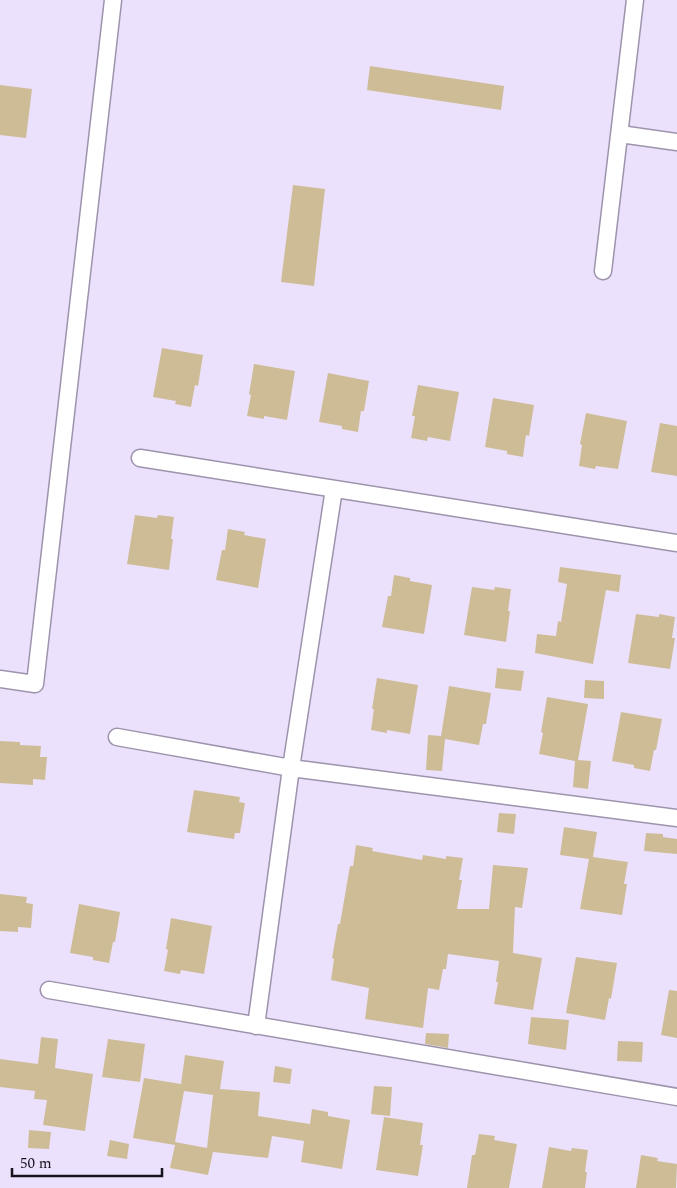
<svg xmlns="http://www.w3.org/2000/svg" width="677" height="1188" viewBox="0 0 677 1188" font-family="Spectral,serif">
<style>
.building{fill:#cebc97;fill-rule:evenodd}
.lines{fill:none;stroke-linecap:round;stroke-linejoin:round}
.minor-casing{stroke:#9d93ac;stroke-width:19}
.minor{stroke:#fff;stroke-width:16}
</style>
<rect width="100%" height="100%" fill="#ece1fc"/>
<!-- building -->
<path class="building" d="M370,66L504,86L501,110L367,90Z
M0,85L32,89L26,138L0,135Z
M293,185L325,189L314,286L281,282Z
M162,348L203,355L198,386L195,385L191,407L175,404L176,401L153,397Z
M254,364L295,371L287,420L264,416V419L247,416L251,395L249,394Z
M328,373L369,381L364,411H361L358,432L342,429V426L319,422Z
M418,385L459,392L450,441L428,437L427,441L411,438L415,416H412Z
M493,398L534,405L529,436L526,435L523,457L507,454V451L485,447Z
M586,413L627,421L618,469L596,466L595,469L579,466L582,445L580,444Z
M660,423L677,426V476L651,472Z
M135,515L157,518L158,515L174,517L171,539H173L169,570L127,564Z
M228,529L245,532L244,535L266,539L258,588L216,580L222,550H225Z
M560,567L621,575L619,592L606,590L593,664L535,653L537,634L556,636L558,621L561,622L567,584L558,582Z
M394,575L410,578V581L432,585L424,634L382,627L388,596H391Z
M472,587L494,590L495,587L511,589L508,611H510L506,642L464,635Z
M636,614L659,617V614L675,617L672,638H675L670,669L628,663Z
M497,668L524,671L521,691L495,688Z
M377,678L418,685L410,734L387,730V733L371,730L374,709H372Z
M585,680L604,681V699L584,698Z
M449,686L491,693L486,724H483L479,745L445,739L442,771L426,770L428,735L441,736Z
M547,697L588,704L578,760L591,761L588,789L573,787L575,761L539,754L543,733L541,732Z
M621,712L662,719L656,750H654L650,771L634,768V765L612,761Z
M0,741L20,742V745L41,746L40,757H47L45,780L33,779V785L0,783Z
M194,790L240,797L239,802L245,803L240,833H235L234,839L187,832Z
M499,813L516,814L514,834L497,832Z
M564,827L597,832L593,857L628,862L624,884H627L622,915L580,909L589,859L560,855Z
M646,833L663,834V837L677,839V854L644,851Z
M356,845L373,848L372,851L422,860L423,855L446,859V856L463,858L459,880H462L457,909H489L493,865L528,868L522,908L515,907L513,953L542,958L533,1010L494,1004L498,982H496L499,961L448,954L446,969H443L439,990L428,988L423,1028L365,1019L369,988L331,980L334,959L332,958L338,924H340L350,866H353Z
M0,894L27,897L26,903L33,904L31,928L18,927V932L0,931Z
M79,904L120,912L115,942H113L109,963L93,960V957L70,953Z
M171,918L212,926L204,974L181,970L180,974L164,971L168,950L166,949Z
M576,957L617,963L611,999L609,998L605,1020L566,1013Z
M669,990L677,991V1038L661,1035Z
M531,1017L569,1020L566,1050L528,1044Z
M426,1033L449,1034L448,1048L425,1044Z
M41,1037L58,1039L55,1068L93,1074L85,1131L43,1125L47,1100L34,1099L35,1091L0,1087V1059L38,1064Z
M108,1039L145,1044L140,1082L102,1077Z
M618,1041L643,1042L642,1062L617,1061Z
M185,1055L224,1061L220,1089L260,1092L258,1116L310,1124L312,1109L328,1112V1116L350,1120L342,1169L301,1162L304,1141L272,1136L268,1158L213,1152L208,1175L170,1168L175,1145L133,1138L144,1078L181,1084ZM184,1091L213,1095L207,1148L175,1142Z
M275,1066L292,1069L290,1084L273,1082Z
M374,1086L392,1087L390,1116L371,1114Z
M384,1117L423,1123L420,1145H423L418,1176L376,1170Z
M29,1130L51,1132L49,1149L28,1148Z
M479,1134L495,1136L494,1140L517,1144L509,1188H467L472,1155H475Z
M110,1140L129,1144L127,1159L107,1156Z
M549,1147L571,1151L572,1148L588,1150L585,1172H587L585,1188H542Z
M641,1155L658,1158L657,1161L677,1164L676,1188H636Z"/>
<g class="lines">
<defs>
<path id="minor" d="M620,134L677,142
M603,271L635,0
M140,458L677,543
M0,679L35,684L113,0
M117,737L291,768L677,818
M49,990L677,1097
M256,1026L291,768L334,489"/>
</defs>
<!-- minor casing -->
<use href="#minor" class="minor-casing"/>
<!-- minor -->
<use href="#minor" class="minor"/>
</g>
<!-- scale -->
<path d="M12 1168v8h150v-8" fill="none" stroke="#16121b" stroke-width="2.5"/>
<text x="20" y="1168" font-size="15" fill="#16121b" stroke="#ece1fc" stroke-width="4" paint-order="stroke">50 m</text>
</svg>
